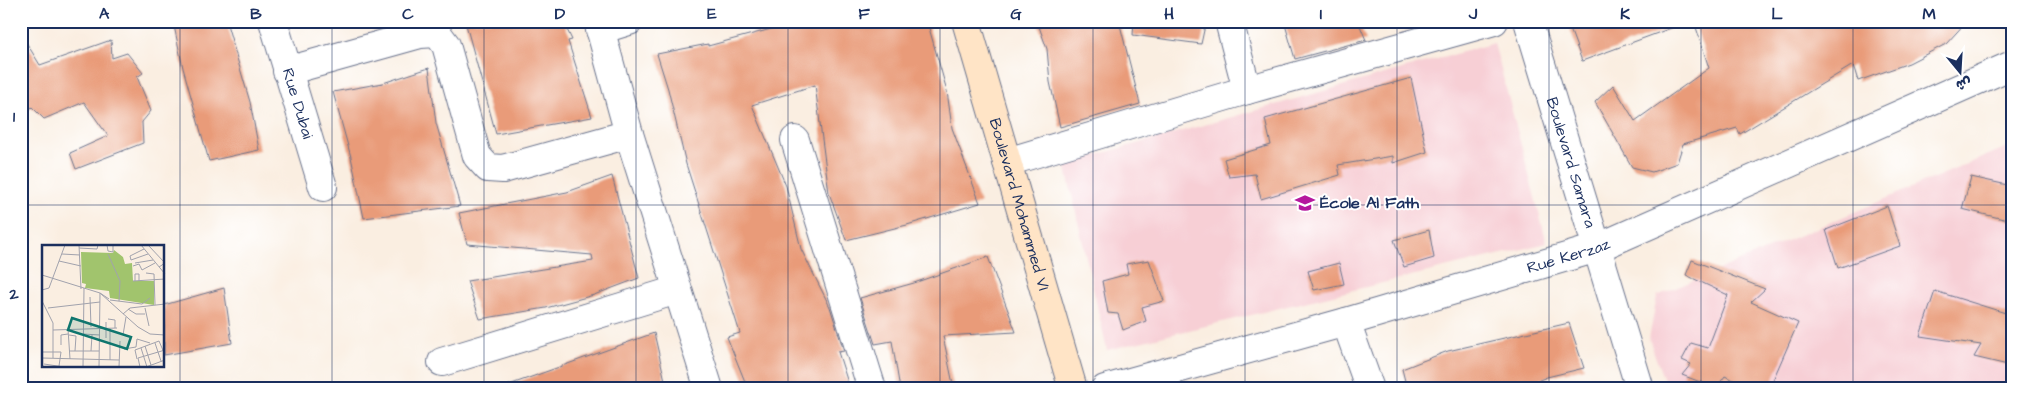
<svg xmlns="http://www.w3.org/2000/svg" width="2033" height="410" viewBox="0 0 2033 410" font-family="'Architects Daughter','Playpen Sans Arabic',sans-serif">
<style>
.built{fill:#f7cfd5}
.building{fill:#e99b79}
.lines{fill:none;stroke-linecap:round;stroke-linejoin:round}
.street-casing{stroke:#69728c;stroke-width:30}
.secondary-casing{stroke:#69728c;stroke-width:30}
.street{stroke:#fff;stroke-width:28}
.secondary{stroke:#ffe4c6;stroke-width:28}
.grid{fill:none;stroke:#1b2f5e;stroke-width:1;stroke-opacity:0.55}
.labels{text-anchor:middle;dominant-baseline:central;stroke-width:4;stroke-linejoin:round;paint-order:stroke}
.street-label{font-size:16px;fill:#1b2f5e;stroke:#fff}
.poi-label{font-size:16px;font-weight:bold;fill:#1b2f5e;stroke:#fff;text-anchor:start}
.inset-road{fill:none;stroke:#a1a2ad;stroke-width:1}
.view{fill:#0f766e;fill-opacity:0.15;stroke:#0f766e;stroke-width:2.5}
.inset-edge{fill:none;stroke:#1b2f5e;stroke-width:2.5}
.neatline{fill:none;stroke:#1b2f5e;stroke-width:2}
.grid-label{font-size:16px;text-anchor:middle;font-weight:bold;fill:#1b2f5e}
</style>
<rect width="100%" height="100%" fill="#fff"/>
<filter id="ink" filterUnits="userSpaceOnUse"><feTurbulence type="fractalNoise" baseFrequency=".02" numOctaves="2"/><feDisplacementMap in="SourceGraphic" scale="10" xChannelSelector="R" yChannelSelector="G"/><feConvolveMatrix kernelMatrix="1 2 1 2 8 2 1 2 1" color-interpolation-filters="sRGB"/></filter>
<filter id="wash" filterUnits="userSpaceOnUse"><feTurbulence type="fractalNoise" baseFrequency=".0096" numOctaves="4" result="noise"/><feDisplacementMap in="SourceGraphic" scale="20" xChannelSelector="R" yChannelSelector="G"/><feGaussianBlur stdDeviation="1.12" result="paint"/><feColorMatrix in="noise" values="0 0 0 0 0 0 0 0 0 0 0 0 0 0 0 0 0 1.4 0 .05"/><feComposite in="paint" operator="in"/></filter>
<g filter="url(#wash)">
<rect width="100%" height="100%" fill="#faeee1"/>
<!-- built -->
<path class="built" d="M1494,43L1547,243L1107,350L1065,164Z
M2012,145V389H1667L1649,339L1657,296Z"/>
<g id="blocks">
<!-- building -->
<path class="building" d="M173,21H226L250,102L259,150L209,161L183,68Z
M465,21H563L572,40L568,41L592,117L496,134Z
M801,21H927L947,91L952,128L980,203L907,225L846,240L829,193L815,85L752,105L786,186L801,249L830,307L844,351L838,352L850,389H748L727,337L740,333L686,164L668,89L657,54L708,44V46Z
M1037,21H1119L1140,104L1060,127L1050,82L1047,49Z
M1134,21H1206L1201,44L1133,35Z
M1284,21H1358L1366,40L1295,59Z
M1567,21H1681L1682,24L1582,61Z
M1694,21H1967L1946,44L1909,63L1858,81L1853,65L1740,134L1737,128L1683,144L1677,163L1652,172L1632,167L1595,102L1613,85L1635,121L1709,68Z
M21,34L40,65L111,40L112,58L127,53L143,73L137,77L151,111L142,122L143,143L76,169L70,153L108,136L84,102L44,119L32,107L21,116Z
M429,68L436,123L460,206L364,218L351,157L333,92L383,83Z
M1411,78L1427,152L1393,163V156L1338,165L1340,175L1261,199L1255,174L1229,177L1224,159L1271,145L1265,119Z
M612,176L639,278L594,295L546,308L480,319L467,281L593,261L592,255L467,244L459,213L567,192Z
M1971,177L2012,186V221L1962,209Z
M1887,206L1900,246L1838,268L1826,230Z
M1429,230L1434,258L1404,267L1394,240Z
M988,257L1016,332L943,336L954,389H900L892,341L875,344L860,298L914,283Z
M1149,260L1164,301L1142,307L1146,321L1123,330L1118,314L1108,313L1102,281L1128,274L1126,264Z
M1692,260L1765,289L1751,302L1798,323L1769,389H1750L1725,376L1716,388L1682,375L1691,364L1682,360L1691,343L1708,348L1728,295L1686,275Z
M1339,263L1344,284L1314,290L1308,271Z
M224,288L232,343L164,355V305Z
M1935,291L2012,315V366L1974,357L1981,345L1920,336Z
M1569,323L1584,368L1547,377L1517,389H1407L1402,369L1448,351Z
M654,333L667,389H510L509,385Z"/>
</g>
</g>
<g filter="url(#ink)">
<use href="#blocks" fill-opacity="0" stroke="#69728c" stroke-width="1"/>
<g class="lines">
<defs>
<g id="street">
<path id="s1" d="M273,21L323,187"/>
<path d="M598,21L629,134L709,389"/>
<path d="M1229,21L1247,90"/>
<path id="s2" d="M1528,21L1640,389"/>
<path d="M600,30L629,21"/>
<path d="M287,71L420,34L437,33L446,45L477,156L488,168L503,169L629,134"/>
<path d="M795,140L872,389"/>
<path d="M1007,162L1247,90L1494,21"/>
<path d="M1346,322L1370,389"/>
<path d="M442,362L677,290"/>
<path id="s3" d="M1105,389L1346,322L1597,248L2012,65"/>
</g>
<g id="secondary">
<path id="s4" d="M966,21L1073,389"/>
</g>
</defs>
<!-- street casing -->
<use href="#street" class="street-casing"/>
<!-- secondary casing -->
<use href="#secondary" class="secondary-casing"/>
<!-- street -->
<use href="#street" class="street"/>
<!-- secondary -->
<use href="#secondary" class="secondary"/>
</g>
</g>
<!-- grid -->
<path class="grid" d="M180,21V389M332,21V389M484,21V389M636,21V389M788,21V389M940,21V389M1093,21V389M1245,21V389M1397,21V389M1549,21V389M1701,21V389M1853,21V389M21,205H2012"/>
<!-- icons -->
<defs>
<symbol id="school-bare" viewBox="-9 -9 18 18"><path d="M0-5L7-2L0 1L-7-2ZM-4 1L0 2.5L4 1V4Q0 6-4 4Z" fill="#b5179e" stroke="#fff" stroke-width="2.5" paint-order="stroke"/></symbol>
</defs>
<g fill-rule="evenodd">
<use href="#school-bare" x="1291" y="189" width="28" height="28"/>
</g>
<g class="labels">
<!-- street labels -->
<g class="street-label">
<text stroke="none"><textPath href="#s1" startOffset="86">Rue Dubai</textPath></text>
<text stroke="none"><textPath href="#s2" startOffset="148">Boulevard Samara</textPath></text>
<text stroke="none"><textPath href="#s4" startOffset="191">Boulevard Mohammed VI</textPath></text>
<text stroke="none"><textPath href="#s3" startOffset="482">Rue Kerzaz</textPath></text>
</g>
<!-- poi labels -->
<g class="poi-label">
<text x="1320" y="203">École Al Fath</text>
</g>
</g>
<!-- overview -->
<g transform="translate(42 245)">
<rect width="122" height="122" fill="#faeee1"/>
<path d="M72,5L81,12L83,19L90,18L91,36H112V60L68,53L67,46L43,43L44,39L40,38L39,7L71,8Z" fill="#a1c46d"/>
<path class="inset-road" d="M37,0L39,44M65,0L66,6L71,7V0M99,0L123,29M106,0L123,18L117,22M37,3L55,4L56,0M102,4L88,11L89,15L106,9M20,9L38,10M66,9L78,36L77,56M17,16L39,21M93,18L111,15M91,21L97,19L100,25L113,18M104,28L112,29L113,60M0,30L58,48L96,82L108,89L123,90M91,36L123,34M93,36V29H97V36M0,45L7,43L23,0M48,52L49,82M68,55L100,59L108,53M0,56L11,78V113M6,63L58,57M103,63L107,81M86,64L94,69H103M81,69L88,63L123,59M84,72L81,90L85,91M66,74L73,75V83M26,84L28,114M11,85L75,83M41,89L58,90M27,90L34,91L33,106M64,93V77M113,98L119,116M19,100V90L26,89M103,101L109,120M99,103L105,122M82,104L94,102L95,94L108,98M27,106H57M49,106L50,90M0,107H19L17,121M0,113L77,115M95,114L93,105L117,96L123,110M68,115V83M2,119L22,122M41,122L42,43M57,122L58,48L67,54M77,122L78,96M98,122L96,113L123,105M104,122L123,115"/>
<path class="view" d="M30,73L89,92L85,104L26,85Z"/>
<rect width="122" height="122" class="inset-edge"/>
</g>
<!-- margin -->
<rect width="2033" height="410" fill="none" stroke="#fff" stroke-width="55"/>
<!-- north arrow -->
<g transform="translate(1960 72) rotate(162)" stroke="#ffffff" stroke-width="4" paint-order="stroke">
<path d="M0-4L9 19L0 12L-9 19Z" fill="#1b2f5e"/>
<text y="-8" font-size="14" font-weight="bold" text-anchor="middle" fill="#1b2f5e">ش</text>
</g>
<rect x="28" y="28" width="1978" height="354" class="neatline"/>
<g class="grid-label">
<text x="104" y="19">A</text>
<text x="256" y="19">B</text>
<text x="408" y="19">C</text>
<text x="560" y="19">D</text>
<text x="712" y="19">E</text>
<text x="864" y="19">F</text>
<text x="1016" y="19">G</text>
<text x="1169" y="19">H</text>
<text x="1321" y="19">I</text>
<text x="1473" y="19">J</text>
<text x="1625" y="19">K</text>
<text x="1777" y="19">L</text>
<text x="1929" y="19">M</text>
<text x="14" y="122">1</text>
<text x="14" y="299">2</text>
</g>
</svg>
